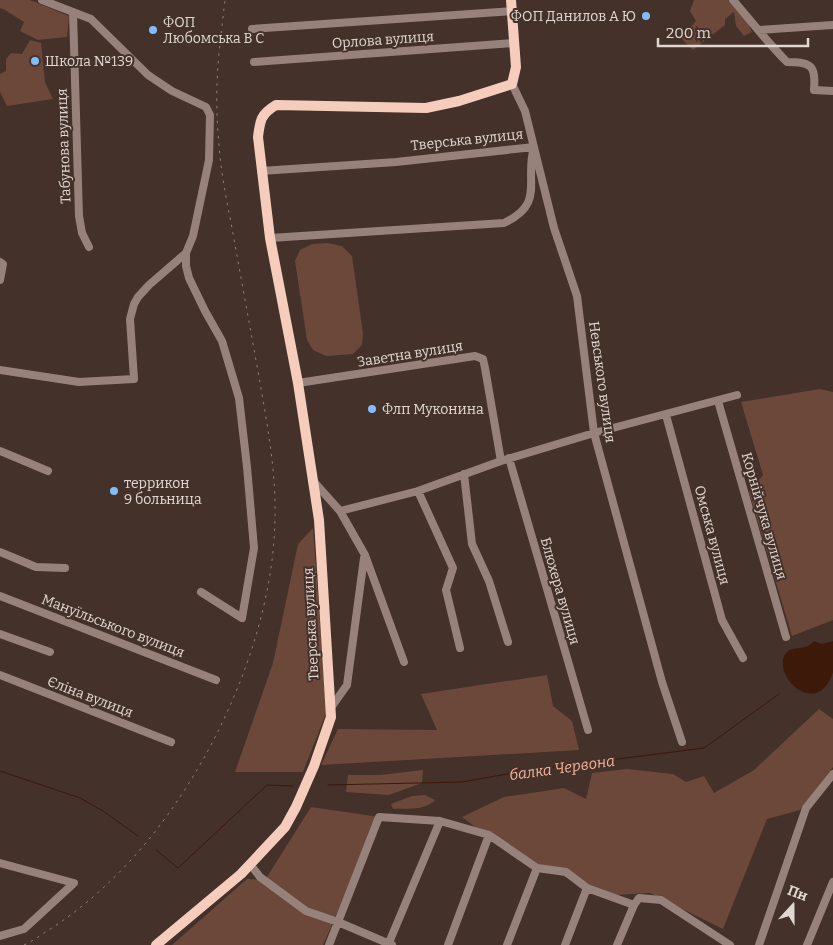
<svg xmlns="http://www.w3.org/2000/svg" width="833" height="945" viewBox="0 0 833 945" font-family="Bitter,serif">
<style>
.green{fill:#6b483a}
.water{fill:#3d190a}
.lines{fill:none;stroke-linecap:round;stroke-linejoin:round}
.stream{stroke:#3d190a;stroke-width:1}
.minor{stroke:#96827a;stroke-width:8}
.major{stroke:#f6cdbc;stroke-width:10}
.rail{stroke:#8e7f79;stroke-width:1;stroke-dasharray:2.5 5;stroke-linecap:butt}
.poi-dot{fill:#83bcfb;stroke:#43312a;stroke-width:2}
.labels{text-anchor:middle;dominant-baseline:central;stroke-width:4;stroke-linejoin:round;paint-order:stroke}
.poi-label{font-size:14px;fill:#e2d6d1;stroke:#43312a;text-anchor:start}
.street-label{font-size:14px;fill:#e2d6d1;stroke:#43312a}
.water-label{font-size:15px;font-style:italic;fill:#f9b397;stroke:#43312a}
</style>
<rect width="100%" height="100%" fill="#43312a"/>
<!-- green -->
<path class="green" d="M0,0H30L69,16L67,37L38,40L20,31L24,22L5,10L0,8Z
M694,0H728L747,20L752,32L744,36L736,26L734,12L725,19V25L693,50L681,38L696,21L690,11Z
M30,40L41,43L45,82L53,99L7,106L0,92V74L6,71V59L11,53L22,54Z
M328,243L342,246L352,256L363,333L362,345L353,354L326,356L313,350L307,340L295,261L300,250L312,244Z
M820,389L833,392V620L792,636L749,492L763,475L741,402Z
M313,528L327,711L303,772H235L273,663L298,544Z
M547,675L553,706L572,721L579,750L321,765L338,729L437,730L421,694Z
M819,709L833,719V767L800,810L767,819L723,929L650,893L617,895L518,860L462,817L504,797L564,788L586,799L592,773L627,769L673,774L686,782L704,776L714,793L754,770Z
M423,770L422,783L389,795L346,792L348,775H380Z
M425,795L435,800C425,811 407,808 393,809L391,804L412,796Z
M311,807L379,817L323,945H172L247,879L265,880Z"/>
<!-- water -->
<path class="water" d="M814,641L822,644L833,641C833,651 833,663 833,672C832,676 829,682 826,686C806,710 772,671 786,653C792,645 806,652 814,641Z"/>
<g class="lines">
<!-- stream -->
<path class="stream" d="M0,771L80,798L103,811L138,836
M328,785L462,782L524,771L704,748L779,694
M156,850L178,868L267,785L293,786"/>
<!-- minor -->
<path class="minor" d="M42,0L91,19L148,75L172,91L206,107L210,115L209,160L193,236L186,253V266L189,278L205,311L222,341L239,398L247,467L254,548L242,618L201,592
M733,0C751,21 767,42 787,62C811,62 816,65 814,90L833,91
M73,12L79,216L82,233L89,247
M252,29L512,11
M759,30L833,25
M254,62L514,43
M512,84L525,111L554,228L577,296L594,433L662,682L682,742
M261,171L396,162L534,147C524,181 546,203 504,223L270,238
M0,262L3,264L0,280
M0,370L79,382L134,379L130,319L134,304L138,297L149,285L186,253
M298,383L475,356L483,359L485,368L501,461
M718,401L786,637
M666,415L722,620L743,658
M0,451L48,471
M509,458L588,730
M464,474L472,544L489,581L508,642
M314,482L340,511L418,491L501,461L594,433L737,395
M418,491L453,568L446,590L460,648
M340,511L365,555L404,662
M0,552L36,567L65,568
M0,596L216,680
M0,634L50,652
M0,675L171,742
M330,709L347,685L364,558
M0,863L74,883L24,929L0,936
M250,864L260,877L306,911L338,922L392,945
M329,945L379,817L440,821L489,835L537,868L566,872L587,888L634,905L639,898L661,900L730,945
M388,945L440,821
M448,945L489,835
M507,945L537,868
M565,945L587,888
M617,945L634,905
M759,945L806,808L833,774
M807,945L833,882"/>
<!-- major -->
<path class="major" d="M156,945L241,874L285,827L296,807L314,766L331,717L319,520L298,383L270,238L258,137C260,120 261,114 276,105L426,108L459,101L512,84L516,67L511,0"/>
<!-- rail -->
<path class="rail" d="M24,945C35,940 45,932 55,926C104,893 145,849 178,800C232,720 274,614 275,517C276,470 267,423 259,377C250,327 241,278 232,228C228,208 224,187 221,166C218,139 216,111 217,83C218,55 222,27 225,0"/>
</g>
<!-- markers -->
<g class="poi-dot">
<circle cx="646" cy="16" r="5"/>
<circle cx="153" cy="30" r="5"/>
<circle cx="35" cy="61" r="5"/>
<circle cx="372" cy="409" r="5"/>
<circle cx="114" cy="491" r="5"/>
</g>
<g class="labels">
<!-- poi labels -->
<g class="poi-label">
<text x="636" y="16" text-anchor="end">ФОП Данилов А Ю</text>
<text x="163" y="22">ФОП<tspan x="163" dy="16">Любомська В С</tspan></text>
<text x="45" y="61">Школа №139</text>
<text x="382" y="409">Флп Муконина</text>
<text x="124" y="483">террикон<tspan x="124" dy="16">9 больница</tspan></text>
</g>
<!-- street labels -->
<g class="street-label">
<text transform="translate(383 40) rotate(-4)">Орлова вулиця</text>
<text transform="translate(467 140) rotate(-6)">Тверська вулиця</text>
<text transform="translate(64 146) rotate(-92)">Табунова вулиця</text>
<text transform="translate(410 354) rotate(-9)">Заветна вулиця</text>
<text transform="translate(602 382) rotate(82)">Невського вулиця</text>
<text transform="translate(764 516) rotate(74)">Корнійчука вулиця</text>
<text transform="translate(712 535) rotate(75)">Омська вулиця</text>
<text transform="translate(560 591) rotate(74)">Блюхера вулиця</text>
<text transform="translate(311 624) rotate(-93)">Тверська вулиця</text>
<text transform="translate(113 626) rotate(21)">Мануїльського вулиця</text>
<text transform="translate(90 697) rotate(21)">Єліна вулиця</text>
</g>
<!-- water labels -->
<g class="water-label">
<text transform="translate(562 768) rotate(-8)">балка Червона</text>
</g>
</g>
<!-- north arrow -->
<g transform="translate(793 905) rotate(21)" stroke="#43312a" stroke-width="4" paint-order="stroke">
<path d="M0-4L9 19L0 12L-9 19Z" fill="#e2d6d1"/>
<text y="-8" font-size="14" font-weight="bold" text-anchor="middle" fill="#e2d6d1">Пн</text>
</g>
<!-- scale -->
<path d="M658 38v8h150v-8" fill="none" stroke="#e2d6d1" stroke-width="2.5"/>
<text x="666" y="38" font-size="15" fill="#e2d6d1" stroke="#43312a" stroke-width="4" paint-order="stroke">200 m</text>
</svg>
